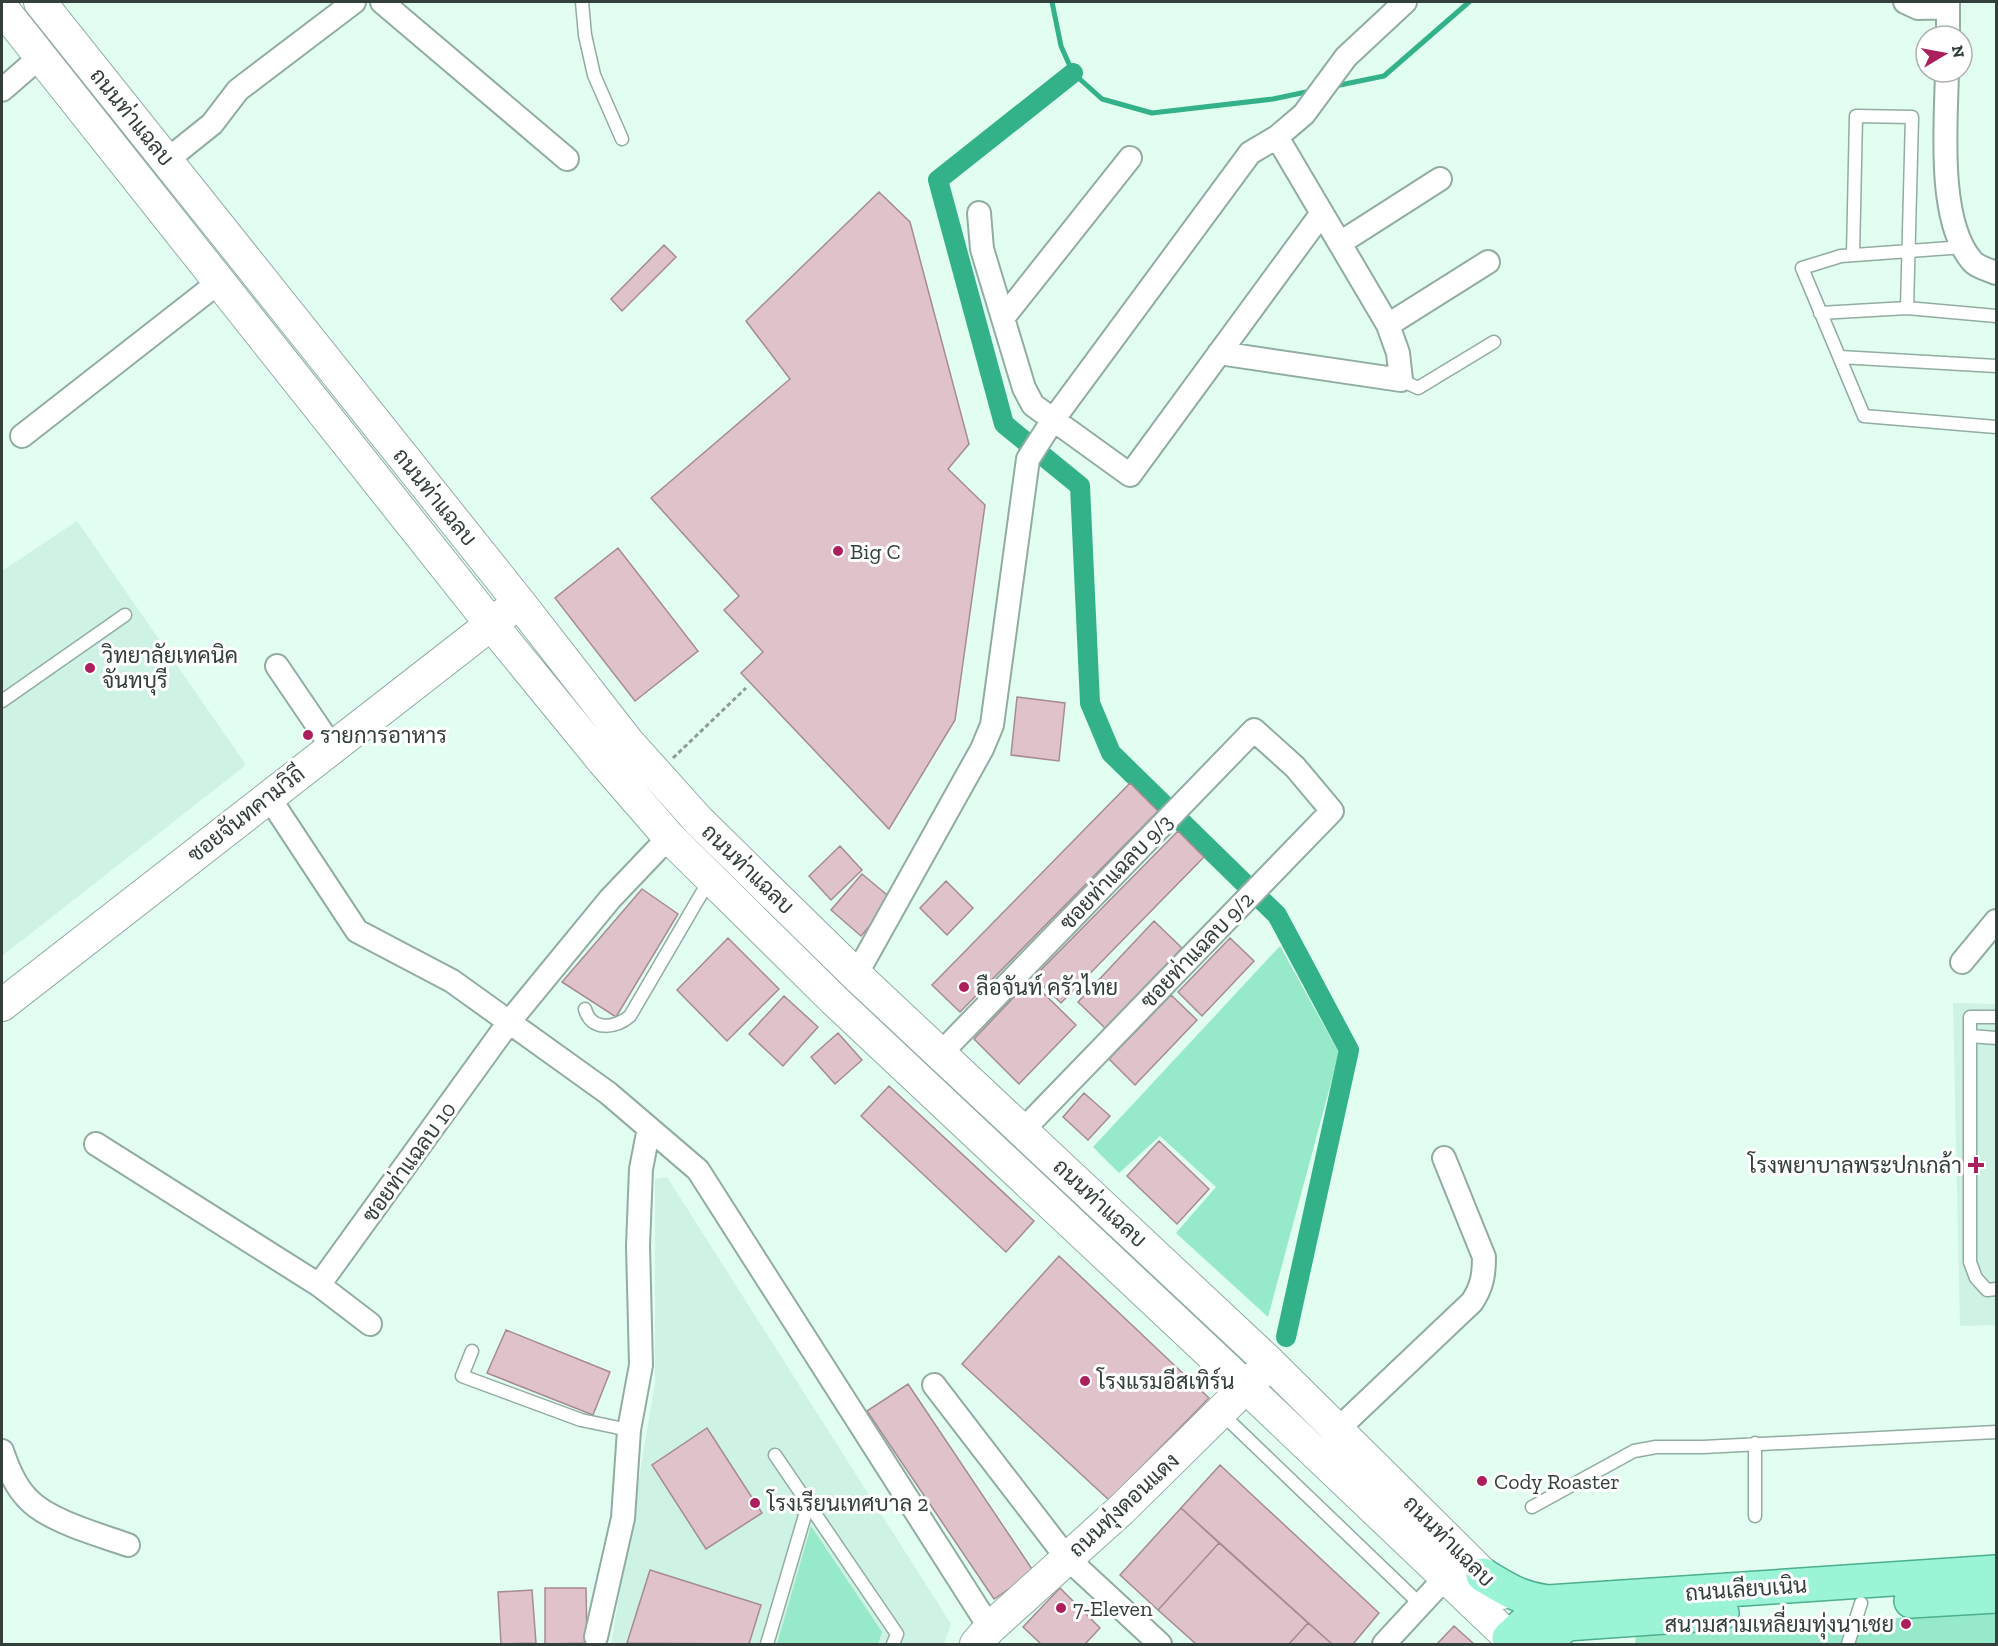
<svg xmlns="http://www.w3.org/2000/svg" width="1998" height="1646" viewBox="0 0 1998 1646" font-family="'Zilla Slab',Sarabun,serif">
<style>
.built{fill:#cef2e3}
.green{fill:#96eac9}
.lines{fill:none;stroke-linecap:round;stroke-linejoin:round}
.stream{stroke:#33b289;stroke-width:5}
.canal{stroke:#33b289;stroke-width:20}
.building{fill:#e0c2ca;stroke:#a68b92;stroke-width:1.5}
.lane-casing{stroke:#91ada1;stroke-width:15}
.street-casing{stroke:#91ada1;stroke-width:26}
.secondary-casing{stroke:#91ada1;stroke-width:34}
.primary-casing{stroke:#4caf8d;stroke-width:36}
.path{stroke:#8a9e95;stroke-width:3;stroke-dasharray:4.5 3;stroke-linecap:butt}
.lane{stroke:#fff;stroke-width:12}
.street{stroke:#fff;stroke-width:22}
.secondary{stroke:#fff;stroke-width:32}
.primary{stroke:#9bf4d6;stroke-width:33}
.poi-dot{fill:#ac1f5d;stroke:#fff;stroke-width:2}
.labels{text-anchor:middle;dominant-baseline:central;stroke-width:6;stroke-linejoin:round;paint-order:stroke}
.street-label{font-size:22px;fill:#333f3a;stroke:#fff}
.poi-label{font-size:22px;fill:#333f3a;stroke:#fff;text-anchor:start}
</style>
<rect width="100%" height="100%" fill="#e1fef1"/>
<!-- built -->
<path class="built" d="M77,521L246,765L2,956V571Z
M1953,1003L1996,1004V1325L1960,1326Z
M667,1177L951,1624L944,1644H611L655,1383V1179Z"/>
<!-- green -->
<path class="green" d="M1280,946L1339,1053L1268,1317L1176,1233L1216,1187L1160,1136L1119,1173L1093,1147Z
M811,1526L882,1632L878,1644H777Z
M1996,1611V1644H1635L1636,1636Z"/>
<g class="lines">
<!-- stream -->
<path class="stream" d="M1052,2L1061,46L1073,73L1102,99L1152,113L1273,99L1311,91
M1335,86L1384,76L1469,2"/>
<!-- canal -->
<path class="canal" d="M1073,73L938,180L1004,424L1080,486L1090,703L1111,753L1277,915L1349,1050L1286,1337"/>
</g>
<!-- building -->
<path class="building" d="M879,192L910,222L969,444L948,469L985,505L955,720L889,829L741,673L763,652L724,610L739,596L651,498L790,379L746,321Z
M664,245L676,257L622,311L611,299Z
M618,548L698,651L635,701L555,598Z
M1017,697L1065,703L1059,761L1011,755Z
M1130,783L1158,811L960,1012L932,985Z
M1178,831L1204,857L1061,1003L1034,977Z
M840,846L862,870L831,900L809,876Z
M862,874L892,899L861,936L831,910Z
M946,881L973,908L947,935L920,908Z
M642,889L678,914L616,1017L562,982Z
M1154,921L1182,948L1105,1028L1078,1002Z
M728,938L779,989L727,1041L677,990Z
M1230,938L1254,961L1202,1016L1178,992Z
M1030,980L1076,1025L1019,1084L974,1039Z
M1171,995L1197,1020L1135,1085L1109,1059Z
M784,996L818,1027L783,1066L749,1034Z
M838,1033L862,1060L835,1084L811,1057Z
M889,1086L1034,1221L1006,1252L861,1116Z
M1084,1093L1110,1116L1088,1140L1063,1117Z
M1159,1141L1209,1189L1177,1224L1127,1176Z
M1059,1256L1209,1398L1109,1500L962,1364Z
M506,1330L610,1372L593,1415L487,1373Z
M908,1384L1034,1572L994,1599L867,1411Z
M707,1428L762,1513L706,1549L652,1465Z
M1220,1465L1379,1613L1353,1644H1332L1181,1508Z
M1181,1508L1219,1543L1158,1610L1120,1575Z
M1219,1543L1308,1623L1289,1644H1196L1158,1610Z
M650,1570L761,1605L749,1644L627,1643Z
M545,1588H586L587,1643L545,1644Z
M1060,1588L1100,1628L1085,1644H1041L1023,1627Z
M532,1590L536,1643L501,1644L498,1592Z
M1308,1623L1332,1644H1289Z
M1454,1626L1474,1644H1437Z"/>
<g class="lines">
<defs>
<path id="lane" d="M582,2L585,35L594,75L622,139
M1964,247L1841,256L1802,268L1864,416L1996,427
M1853,255L1856,116L1912,117L1907,308L1996,316
M1820,313L1907,308
M1840,357L1996,366
M1401,380L1418,388L1494,342
M2,701L125,615
M585,1009C591,1032 616,1028 630,1016L710,879
M1996,1017H1970V1262L1976,1278L1987,1290L1996,1289
M1970,1036L1996,1038
M472,1351L462,1376L581,1420L629,1430
M1221,1413L1421,1605
M1755,1443V1516
M775,1455L897,1634L893,1644
M1532,1507L1634,1451L1656,1447H1703L1996,1432
M767,1644L808,1505
M1848,1644L1861,1603"/>
<path id="street" d="M382,2L567,159
M1905,2L1918,8L1948,7
M1948,36V2
M1947,72C1946,124 1937,220 1972,261C1977,267 1989,270 1996,273
M2,90L40,57
M167,160L212,124L238,90L354,2
M979,213L982,249L1024,388L1033,405L1130,475L1322,213
M1340,243L1440,179
M1003,318L1130,158
M1388,325L1488,262
M1219,353L1401,380L1398,353L1388,325L1277,137
M22,436L219,282
M277,666L332,747
M268,796L357,931L452,981L608,1093L698,1170L990,1628
M1962,962L1996,921
M856,975L982,749L992,725L1028,459L1053,420L1250,153L1277,137L1304,114L1346,57L1405,2
M940,1054L1254,730L1295,767L1332,811L1022,1131
M96,1144L319,1285L509,1022L610,899L669,837
M319,1285L370,1324
M934,1385L1067,1558L1160,1644
M1337,1430L1472,1302C1482,1287 1484,1275 1484,1257L1444,1158
M2,1451C8,1468 15,1486 28,1499C48,1521 100,1535 128,1545
M596,1637L623,1518L629,1430L641,1365L638,1246L641,1169L649,1128
M1384,1644L1446,1577"/>
<path id="secondary" d="M40,2L519,602L628,742L699,821L856,975L1270,1363L1502,1593
M2,8L491,624L603,761L669,837L834,1000L1246,1387L1516,1644
M2,1005L508,611
M976,1644L990,1628L1121,1510L1261,1372"/>
<path id="primary" d="M1483,1575C1508,1590 1519,1598 1548,1602
M1911,1601L1996,1596
M1509,1638L1548,1602L1996,1572
M1544,1644L1566,1624L1722,1613"/>
</defs>
<!-- lane casing -->
<use href="#lane" class="lane-casing"/>
<!-- street casing -->
<use href="#street" class="street-casing"/>
<!-- secondary casing -->
<use href="#secondary" class="secondary-casing"/>
<!-- primary casing -->
<use href="#primary" class="primary-casing"/>
<!-- path -->
<path class="path" d="M673,758L746,688"/>
<!-- lane -->
<use href="#lane" class="lane"/>
<!-- street -->
<use href="#street" class="street"/>
<!-- secondary -->
<use href="#secondary" class="secondary"/>
<!-- primary -->
<use href="#primary" class="primary"/>
</g>
<!-- markers -->
<g class="poi-dot">
<circle cx="838" cy="551" r="6"/>
<circle cx="90" cy="668" r="6"/>
<circle cx="308" cy="735" r="6"/>
<circle cx="964" cy="987" r="6"/>
<path d="M1973 1156h6v6h6v6h-6v6h-6v-6h-6v-6h6z"/>
<circle cx="1085" cy="1381" r="6"/>
<circle cx="1482" cy="1481" r="6"/>
<circle cx="755" cy="1503" r="6"/>
<circle cx="1061" cy="1608" r="6"/>
<circle cx="1906" cy="1624" r="6"/>
</g>
<g class="labels">
<!-- street labels -->
<g class="street-label">
<text transform="translate(132 117) rotate(51)">ถนนท่าแฉลบ</text>
<text transform="translate(435 497) rotate(51)">ถนนท่าแฉลบ</text>
<text transform="translate(246 814) rotate(-38)">ซอยจันทคามวิถี</text>
<text transform="translate(748 869) rotate(44)">ถนนท่าแฉลบ</text>
<text transform="translate(1116 872) rotate(-46)">ซอยท่าแฉลบ 9/3</text>
<text transform="translate(1197 950) rotate(-46)">ซอยท่าแฉลบ 9/2</text>
<text transform="translate(409 1162) rotate(-54)">ซอยท่าแฉลบ 10</text>
<text transform="translate(1100 1203) rotate(43)">ถนนท่าแฉลบ</text>
<text transform="translate(1124 1505) rotate(-43)">ถนนทุ่งดอนแดง</text>
<text transform="translate(1449 1541) rotate(45)">ถนนท่าแฉลบ</text>
<text transform="translate(1746 1589) rotate(-4)">ถนนเลียบเนิน</text>
</g>
<!-- poi labels -->
<g class="poi-label">
<text x="850" y="551">Big C</text>
<text x="102" y="655">วิทยาลัยเทคนิค<tspan x="102" dy="25">จันทบุรี</tspan></text>
<text x="320" y="735">รายการอาหาร</text>
<text x="976" y="987">ลือจันท์ ครัวไทย</text>
<text x="1962" y="1165" text-anchor="end">โรงพยาบาลพระปกเกล้า</text>
<text x="1097" y="1381">โรงแรมอีสเทิร์น</text>
<text x="1494" y="1481">Cody Roaster</text>
<text x="767" y="1503">โรงเรียนเทศบาล 2</text>
<text x="1073" y="1608">7-Eleven</text>
<text x="1894" y="1624" text-anchor="end">สนามสามเหลี่ยมทุ่งนาเชย</text>
</g>
</g>
<!-- border -->
<rect width="1998" height="1646" fill="none" stroke="#333f3a" stroke-width="6"/>
<!-- north arrow -->
<g transform="translate(1944 54) rotate(80)"><circle r="28" fill="#ffffff" stroke="#adb2b0" stroke-width="1.5"/>
<path d="M0-4.5L10 22L0 15L-10 22Z" fill="#ac1f5d"/>
<text y="-9" font-size="16" font-weight="bold" text-anchor="middle" fill="#333f3a">N</text>
</g>
</svg>
